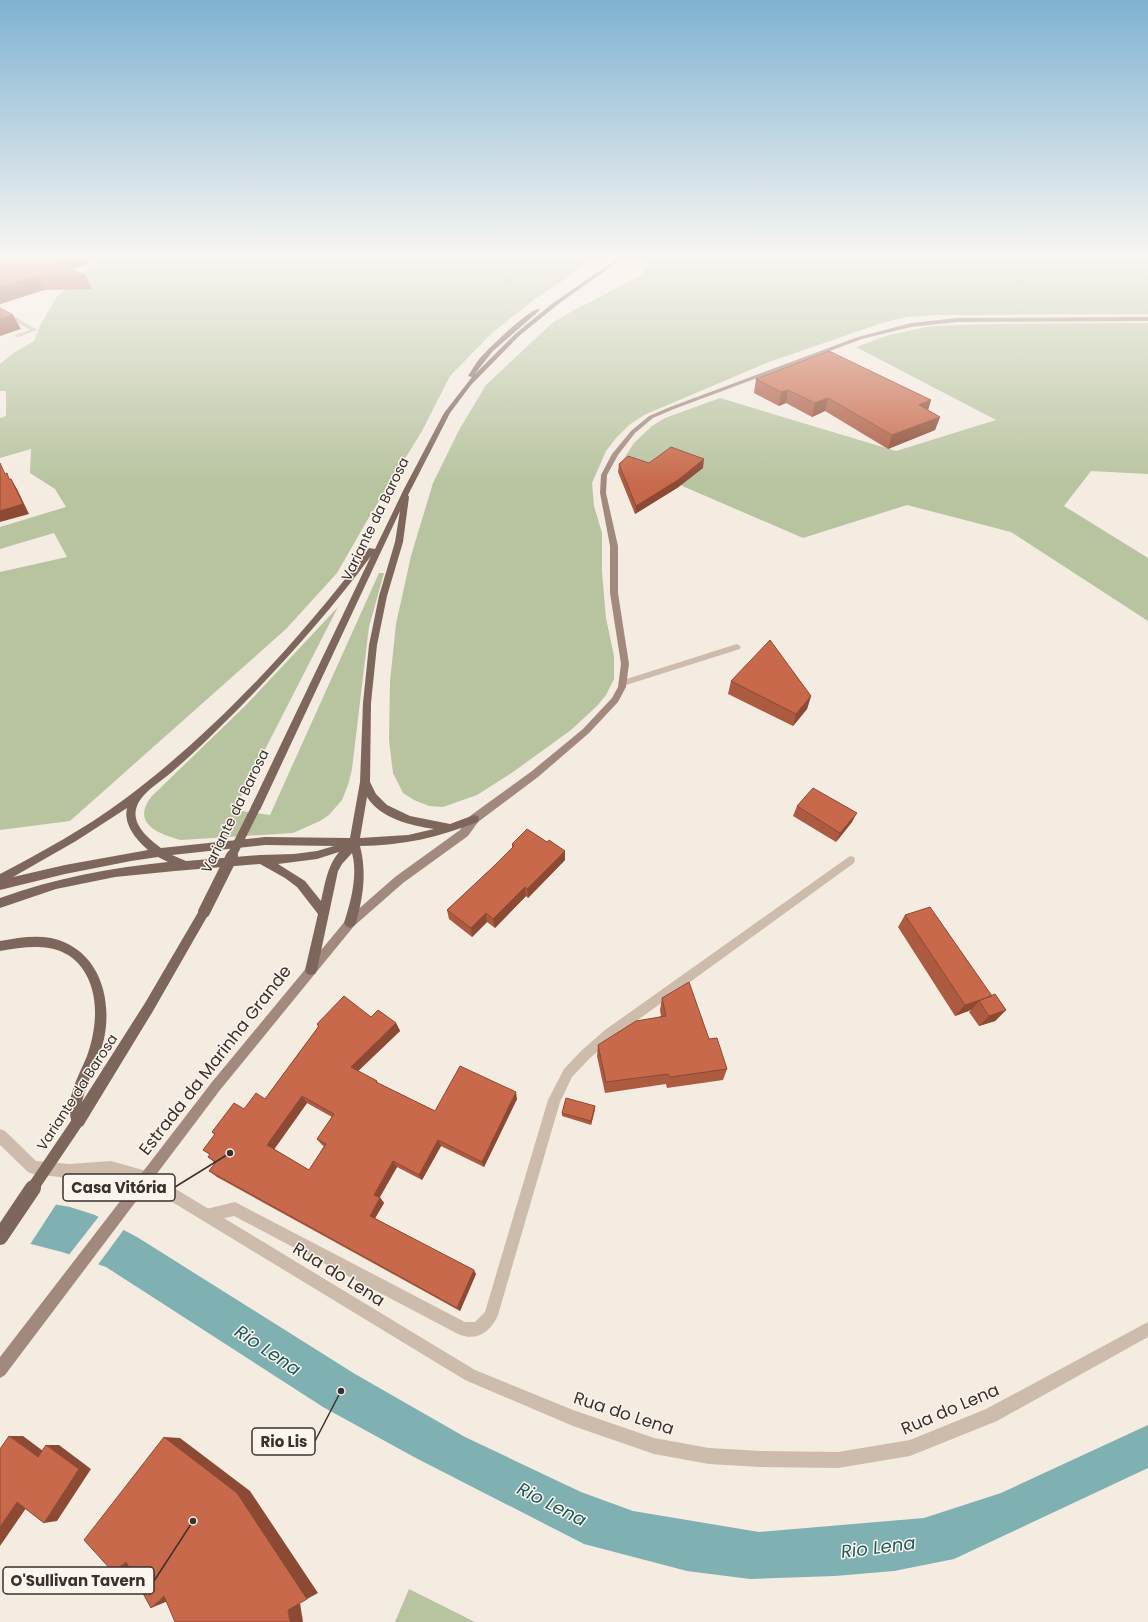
<svg xmlns="http://www.w3.org/2000/svg" width="1148" height="1622" viewBox="0 0 1148 1622" font-family="Poppins,sans-serif">
<style>
.green{fill:#b8c4a0}
.water{fill:#7fb0b2}
.pier{fill:#f4ebe1}
.lines{fill:none;stroke-linecap:round;stroke-linejoin:round}
.lane{fill:#cdbbac;fill-rule:evenodd}
.street{fill:#cdbbac;fill-rule:evenodd}
.secondary{fill:#a18a7d;fill-rule:evenodd}
.primary{fill:#7d675c;fill-rule:evenodd}
.primary-bridge-far2{stroke:#7d675c;stroke-width:9}
.primary-bridge-far1{stroke:#7d675c;stroke-width:12}
.primary-bridge{stroke:#7d675c;stroke-width:16}
.wall{fill:#ac5a40;fill-rule:evenodd}
.shaded-wall{fill:#8c4a34}
.building{fill:#c8694b;stroke:#8c4a34;fill-rule:evenodd}
.labels{text-anchor:middle;dominant-baseline:central;stroke-width:3;stroke-linejoin:round;paint-order:stroke}
.street-label{font-size:14px;fill:#3b302b;stroke:#fbf5ee}
.near-street-label{font-size:17px;fill:#3b302b;stroke:#fbf5ee}
.near-water-label{font-size:18px;font-style:italic;fill:#1f5a5e;stroke:#fbf5ee}
.leader{fill:none;stroke:#3b302b;stroke-width:1.5}
.callout-dot{fill:#3b302b;stroke:#fbf5ee;stroke-width:1.5}
.callout{fill:#fbf5ee;stroke:#3b302b;stroke-width:1.5}
.callout-label{font-size:15px;text-anchor:middle;font-weight:bold;fill:#3b302b}
</style>
<rect width="100%" height="100%" fill="#f4ebe1"/>
<!-- green -->
<path class="green" d="M105,256H600L535,299L492,333L450,376L422,431L368,519L337,573L286,629L70,821L0,830V572L67,557L54,533L0,549V527L66,507L55,489L30,473L31,449L0,458V418L6,416V391H0V364L12,354L34,341L41,324L56,298L78,276Z
M655,256H1148V314L936,315L907,317L885,322L769,362L644,415L629,425L616,438L606,451L592,483L594,506L602,533V572L606,618L614,656V679L606,695L597,706L571,730L513,772L477,795L443,807L429,806L414,800L403,793L393,773L389,740L390,681L396,624L411,556L433,483L459,430L486,385L551,324L574,310L640,276Z
M1148,323V474L1091,471L1064,506L1148,558V621L1011,532L907,505L803,538L680,485L703,468H641L623,460L634,443L652,426L665,418L720,398L896,451L996,420L856,347L889,335L932,326L993,324Z
M379,573H384L369,627L352,769L348,785L342,800L329,815L320,821L293,833L181,840C159,834 131,824 151,797L247,704L338,607L234,810L270,815Z
M409,1589L475,1622H395Z"/>
<!-- water -->
<path class="water" d="M0,1195L70,1207L95,1215L137,1237L355,1374L465,1437L581,1492L633,1511L759,1532L924,1518L1001,1493L1148,1425V1468L954,1559L894,1571L835,1576L750,1579L687,1571L584,1544L414,1457L323,1407L106,1267L62,1252L27,1243Z"/>
<!-- pier -->
<path class="pier" d="M0,1193L57,1203L29,1246L0,1240Z
M100,1215L125,1228L97,1266L68,1256Z"/>
<g class="lines">
<!-- lane -->
<path class="lane" d="M737,644L741,647L740,649L623,686L619,683L620,681Z
M850,856L854,857L855,860L854,863L613,1038L589,1059L572,1077L560,1102L498,1315C491,1332 476,1342 458,1334L234,1216L207,1222L202,1220L200,1215L202,1210L235,1202L465,1322H475L485,1312L548,1100L564,1069L581,1051L605,1030Z
M0,1129L5,1131L36,1161L69,1164L111,1161L146,1171L151,1173L153,1178L151,1183L146,1185L111,1175L69,1178L33,1174L28,1172L0,1145Z"/>
<!-- street -->
<path class="street" d="M0,308L36,329L37,330L19,337H15V335L30,330L0,312Z
M146,1171L475,1370L573,1410L654,1438L709,1448L760,1451L838,1452L910,1440L986,1409L1148,1322V1337L997,1421L910,1456L838,1468L760,1467L709,1464L654,1454L573,1426L465,1380L141,1183L139,1178L141,1173Z"/>
<!-- secondary -->
<path class="secondary" d="M1148,317V321L957,322L911,327L862,339L674,409L653,418L635,433L618,455L607,475L606,493L618,546V593L629,664L626,687L618,702L589,733L538,777L478,822L468,836L403,883L354,926L220,1090L5,1375L0,1378V1357L212,1082L346,920L395,877L460,830L470,816L532,771L583,729L612,698L618,687L621,664L610,593V546L600,493L601,475L612,454L631,431L649,416L670,407L858,337L911,323L957,318Z"/>
<!-- primary -->
<path class="primary" d="M621,256H626L557,305L519,336L471,385L450,413L408,495L409,497L403,542L387,596L377,645L371,703L370,782L376,794L387,805L410,816L450,824L474,815L478,816L479,819L478,822C439,837 402,846 360,846C367,873 363,897 356,923L354,926L350,928L346,926L344,923C351,901 358,875 352,853L342,864L338,871L317,970L315,974L311,975L307,974L305,970L318,914L297,887L285,878L260,864L175,871L115,877L56,889L0,908V898C55,878 110,868 168,862L158,857L131,861L65,874L0,890V874C42,852 84,829 122,801C214,733 300,640 369,548L375,549L404,489L444,413L472,377L468,376C472,370 475,364 480,358C488,349 530,308 539,309V311L493,351L474,375L515,334L553,303ZM400,511L395,542L379,596L369,645L363,703L360,782L350,838L265,837L161,848C149,839 130,824 137,806C143,791 161,782 173,771C188,758 203,744 217,730C273,675 325,618 371,556L251,807L252,810H260ZM367,797C381,819 410,825 434,829L408,835L360,838ZM127,808C123,825 137,840 148,850L65,865L13,877L76,841ZM265,845L334,846L317,851L294,854L260,855L186,861L172,855ZM339,852C327,866 325,884 321,901L305,881L278,864L317,859Z
M204,907L208,909L209,912L208,915L153,1011L83,1126L78,1127L73,1126C63,1101 78,1078 87,1056C97,1028 100,993 82,968C62,941 29,946 0,951V941C17,938 34,935 51,938C98,948 113,997 104,1039C99,1061 87,1080 82,1102L145,1003L200,909Z"/>
<!-- primary-bridge-far2 -->
<path class="primary-bridge-far2" d="M231,857L256,807"/>
<!-- primary-bridge-far1 -->
<path class="primary-bridge-far1" d="M204,912L232,856
M32,1189L78,1121"/>
<!-- primary-bridge -->
<path class="primary-bridge" d="M0,1237L33,1188"/>
</g>
<!-- wall -->
<path class="wall" d="M0,256L89,264L73,269L86,276L92,289L44,290L0,304Z
M756,379L931,400L928,410L940,417L935,430L888,449L825,411L812,417L786,403L779,406L754,393Z
M649,463L703,468L677,488L635,514L618,472L619,464Z
M731,681L811,696L807,709L793,726L728,694Z
M797,806L852,822L836,842L793,816Z
M547,842L565,851V860L528,898L526,896L495,928L487,922L472,937L449,919L447,910L494,866L512,848V844Z
M905,915L1006,1010L995,1021L979,1026L969,1012L971,1010L955,1016L898,927Z
M662,998L709,1039L727,1069L723,1080L667,1088L666,1084L605,1093L597,1056L598,1045L661,1016L660,1010Z
M371,1017L396,1023L400,1031L358,1071L377,1081L378,1083L435,1111L517,1099L484,1167L441,1146L422,1180L397,1167L380,1197L384,1203L375,1218L476,1274L460,1311L217,1177L209,1171L215,1163L208,1157L210,1155L203,1150L215,1135L212,1132L244,1109L265,1099L318,1027L317,1024ZM307,1103L332,1117L317,1139L322,1145L324,1146L309,1170L274,1149Z
M595,1109L591,1125L562,1116V1113Z"/>
<!-- shaded-wall -->
<path class="shaded-wall" d="M64,256H86L89,264L59,273L53,260Z
M38,276L44,290L0,304V287Z
M13,315L21,329L0,336V319Z
M788,390L786,403L779,406L781,392Z
M828,398L825,411L812,417L815,403Z
M931,400L927,414L919,405Z
M940,417L935,430L888,449L892,435Z
M704,459L703,468L677,488L635,514L636,506Z
M11,479L17,489L29,514L0,522V511Z
M811,696L807,709L793,726L796,714Z
M857,813L852,822L836,842L840,833Z
M565,851V860L528,898L527,889Z
M525,887L526,896L495,928L493,919Z
M486,913L487,922L472,937L471,928Z
M992,996L979,1001L971,1010L955,1016L965,1005Z
M1006,1010L995,1021L979,1026L989,1016Z
M396,1023L400,1031L355,1074L351,1067Z
M516,1092L517,1099L484,1167L482,1162Z
M302,1096L307,1103L273,1151L267,1145Z
M595,1106V1109L591,1125V1121Z
M438,1140L441,1146L422,1180L419,1175Z
M393,1161L397,1167L378,1200L374,1195Z
M380,1198L384,1203L374,1220L370,1216Z
M474,1270L476,1274L460,1311L457,1308Z
M9,1436H23L51,1457H38Z
M164,1437L180,1438L250,1491L318,1593L307,1599Z
M46,1445H59L91,1469L57,1521L44,1523Z
M31,1501L0,1546V1527L17,1502Z
M126,1562L132,1567L113,1572Z
M164,1596L168,1601L151,1608Z
M300,1603L303,1622H290L288,1610Z"/>
<!-- building -->
<path class="building" d="M0,256H64L53,260L86,276H38L0,287Z
M0,308L13,315L0,319Z
M829,351L931,400L919,405L940,417L892,435L828,398L815,403L788,390L781,392L756,379Z
M671,447L704,459L678,480L636,506L619,464L628,456L649,463Z
M0,463L5,474L7,473L9,479H11L23,504L0,511Z
M770,640L811,696L796,714L731,681Z
M813,788L857,813L840,833L797,806Z
M527,829L547,842L549,840L565,851L527,889L525,887L493,919L486,913L471,928L447,910L494,866L514,846L512,844Z
M930,907L992,996L965,1005L905,915Z
M689,982L709,1039L717,1038L727,1069L670,1077L668,1074L606,1082L598,1045L636,1021L666,1016L662,998Z
M995,994L1006,1010L989,1016L979,1001Z
M344,996L371,1017L378,1010L396,1023L351,1067L377,1081L376,1082L435,1111L460,1066L516,1092L482,1162L438,1140L419,1175L393,1161L374,1195L380,1198L370,1216L474,1270L457,1308L209,1171L216,1162L208,1157L210,1154L203,1150L215,1134L212,1132L234,1103L244,1109L256,1093L265,1099L319,1026L317,1024ZM302,1096L334,1114L317,1139L326,1144L309,1170L267,1145Z
M566,1098L595,1106L591,1121L562,1113Z
M9,1436L38,1457L46,1445L79,1469L44,1523L17,1502L0,1527V1449Z
M164,1437L237,1493L307,1599L288,1610L290,1622H175L164,1596L151,1608L126,1562L113,1572L84,1540Z"/>
<!-- sky -->
<linearGradient id="sky" x2="0" y2="1"><stop stop-color="#7eb2d2"/><stop offset="0.53" stop-color="#faf6f2"/><stop offset="1" stop-color="#faf6f2" stop-opacity="0"/></linearGradient>
<rect width="1148" height="483" fill="url(#sky)"/>
<g class="labels">
<!-- street labels -->
<g class="street-label">
<text transform="translate(375 519) rotate(-64)">Variante da Barosa</text>
<text transform="translate(235 811) rotate(-64)">Variante da Barosa</text>
<text transform="translate(77 1092) rotate(-57)">Variante da Barosa</text>
</g>
<!-- near-street labels -->
<g class="near-street-label">
<text transform="translate(215 1060) rotate(-52)">Estrada da Marinha Grande</text>
<text transform="translate(339 1274) rotate(32)">Rua do Lena</text>
<text transform="translate(950 1409) rotate(-23)">Rua do Lena</text>
<text transform="translate(624 1413) rotate(18)">Rua do Lena</text>
</g>
<!-- near-water labels -->
<g class="near-water-label">
<text transform="translate(268 1350) rotate(34)">Rio Lena</text>
<text transform="translate(552 1504) rotate(27)">Rio Lena</text>
<text transform="translate(878 1547) rotate(-7)">Rio Lena</text>
</g>
</g>
<!-- callouts -->
<path class="leader" d="M230 1153L175 1187M341 1391L315 1441M193 1521L154 1581"/>
<g class="callout-dot">
<circle cx="230" cy="1153" r="4"/>
<circle cx="341" cy="1391" r="4"/>
<circle cx="193" cy="1521" r="4"/>
</g>
<g class="callout">
<rect x="63" y="1174" width="112" height="27" rx="4"/>
<rect x="252" y="1428" width="63" height="27" rx="4"/>
<rect x="3" y="1567" width="151" height="27" rx="4"/>
</g>
<g class="callout-label">
<text x="119" y="1193">Casa Vitória</text>
<text x="284" y="1447">Rio Lis</text>
<text x="78" y="1586">O'Sullivan Tavern</text>
</g>
</svg>
